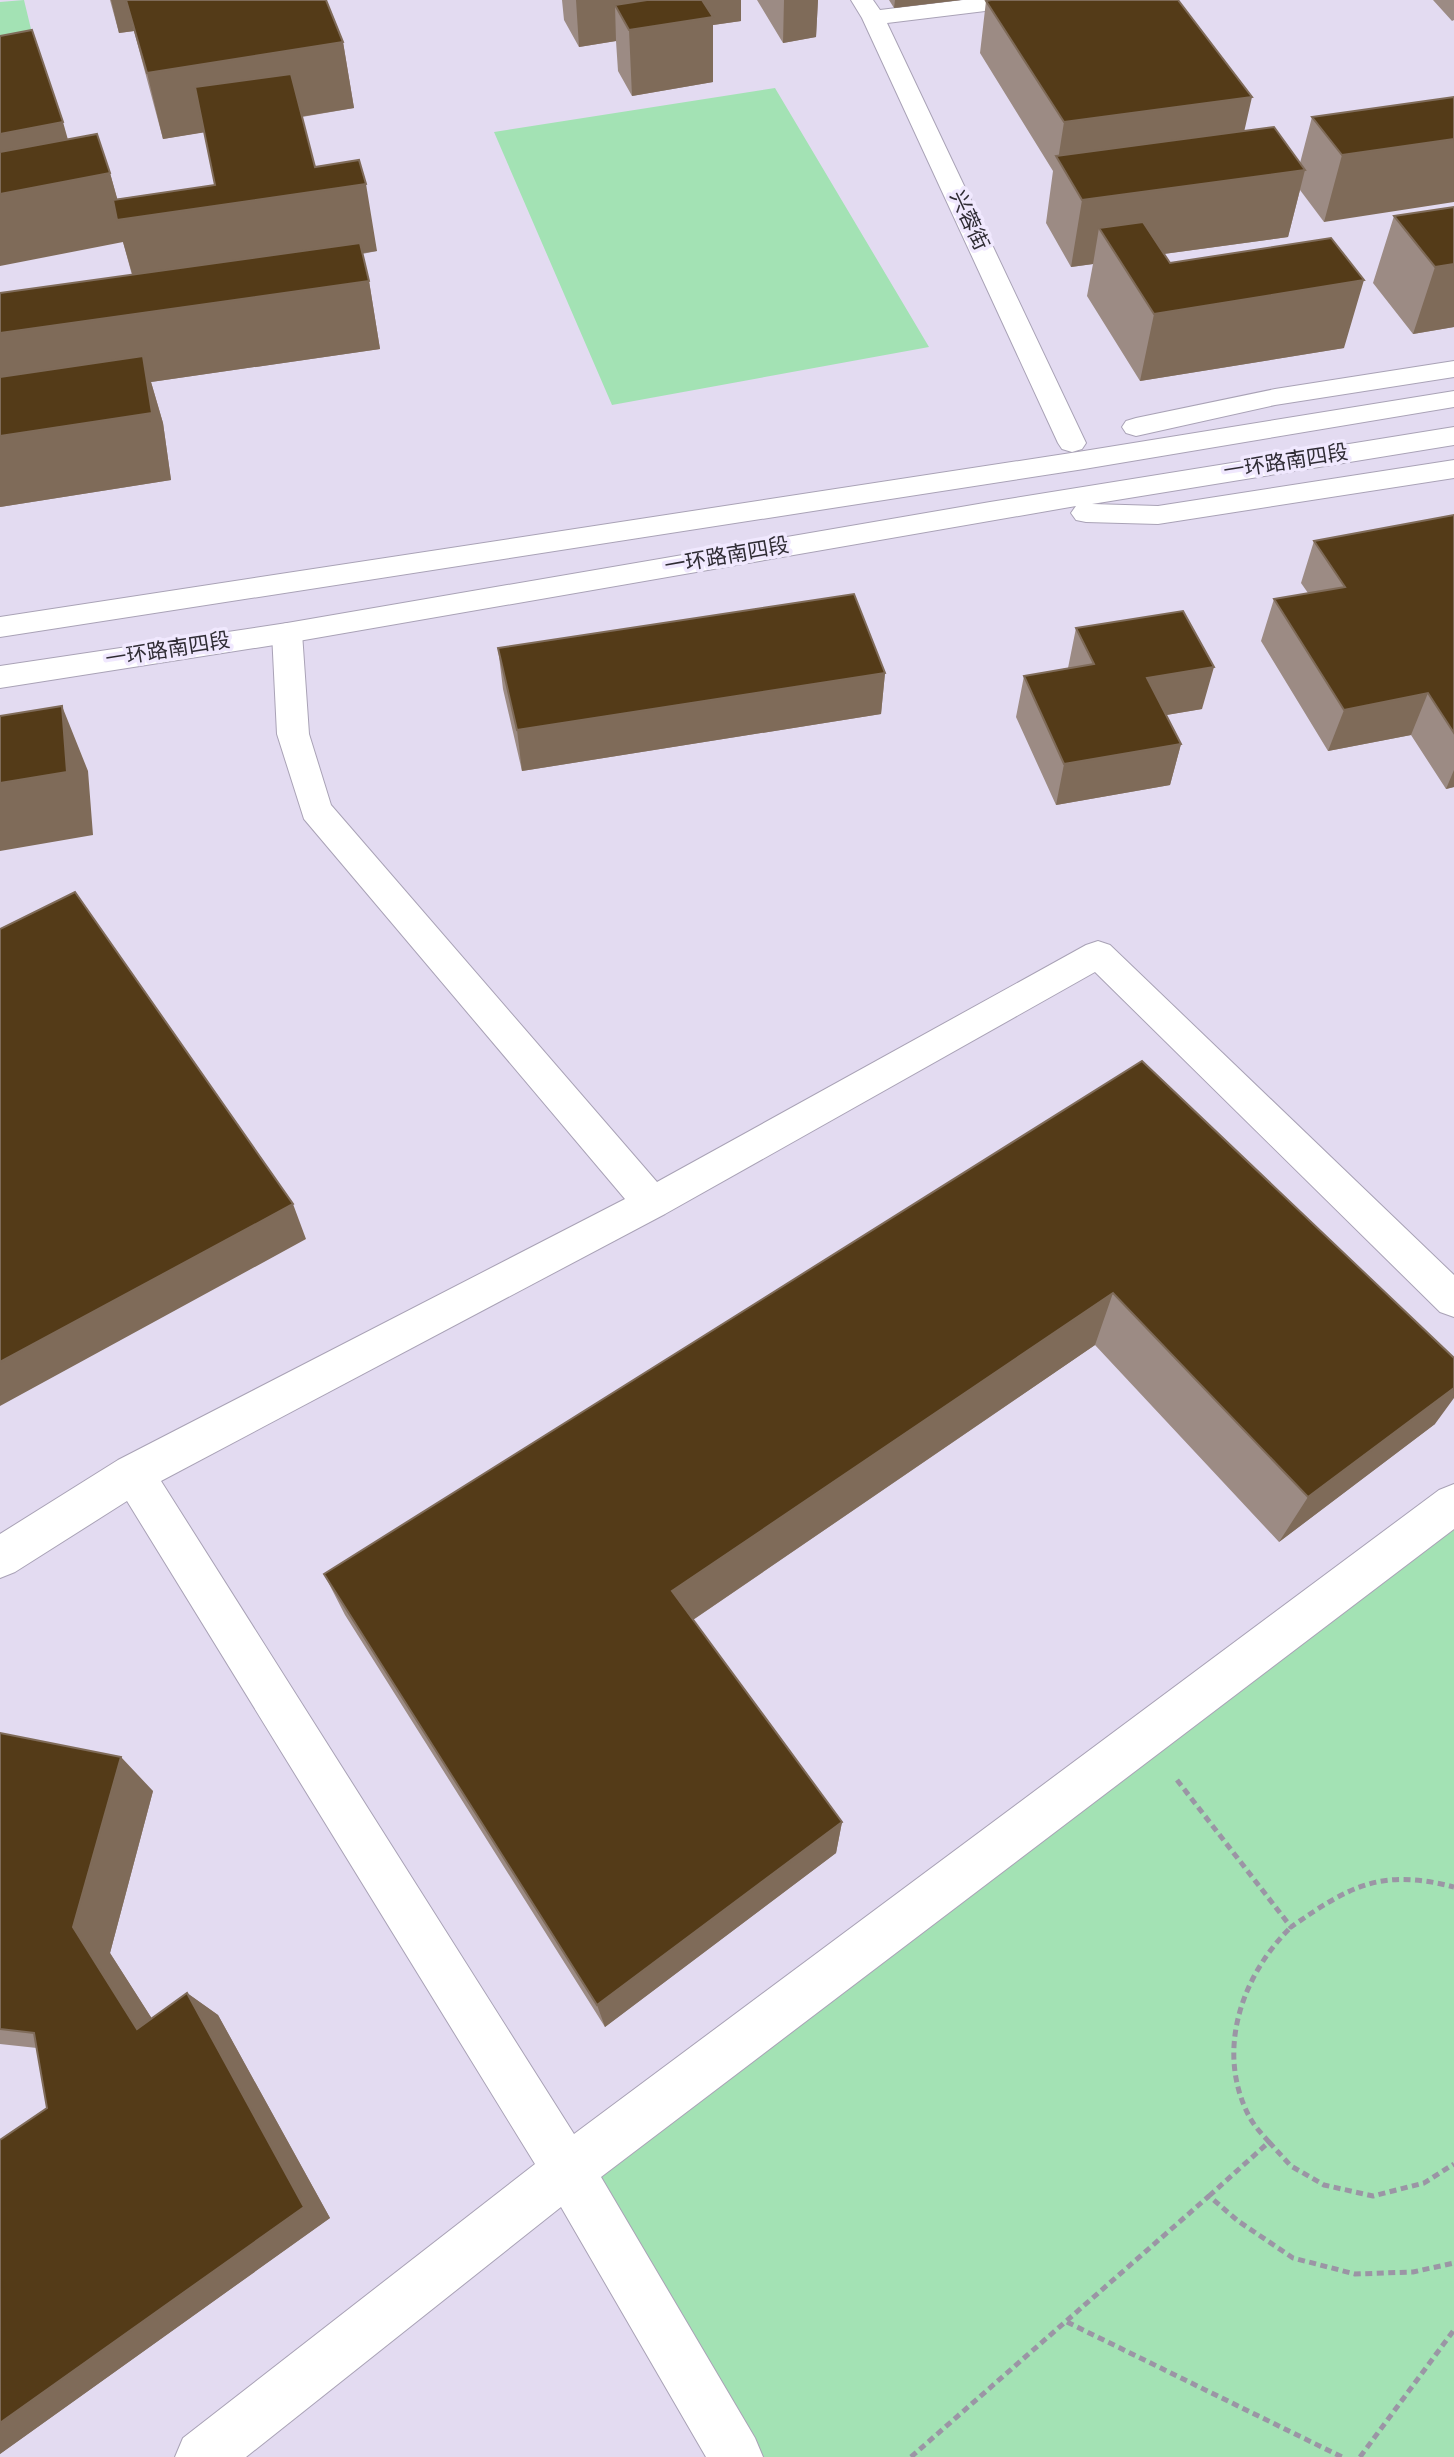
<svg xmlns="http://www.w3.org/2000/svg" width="1454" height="2457" viewBox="0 0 1454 2457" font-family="Overpass,'Noto Sans SC',sans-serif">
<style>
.green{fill:#a3e2b4}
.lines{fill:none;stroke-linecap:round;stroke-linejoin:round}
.minor-casing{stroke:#a9a2b6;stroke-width:2}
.major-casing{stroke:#a9a2b6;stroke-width:2}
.path{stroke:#9b95a5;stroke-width:5;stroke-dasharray:7 4.5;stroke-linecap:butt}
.minor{fill:#fff;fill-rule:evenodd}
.major{fill:#fff;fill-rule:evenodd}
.wall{fill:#9c8b84}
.shaded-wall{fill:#7f6b59}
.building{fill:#543b18;stroke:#7f6b59;stroke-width:2}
.labels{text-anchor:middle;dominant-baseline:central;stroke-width:7;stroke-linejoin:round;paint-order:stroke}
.far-street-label{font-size:21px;fill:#2f2c34;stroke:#f0e8fe}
</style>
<rect width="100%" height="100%" fill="#e3dbf1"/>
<!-- green -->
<path class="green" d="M24,0L43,79L0,86V2Z
M775,88L929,347L612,405L494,132Z
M1454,1504V2457H736L568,2170Z"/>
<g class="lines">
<defs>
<path id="minor" d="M851,0H873L880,10L963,0H1029L1026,5L1018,7L887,23L1086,443L1082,449L1072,452L1062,449L1058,443L862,18Z
M287,623L298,626L302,633L309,734L331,805L657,1182L1086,945L1098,941L1110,945L1454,1275V1317L1440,1312L1095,972L665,1214L161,1481L574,2134L1439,1490L1454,1484V1529L601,2177L755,2438L763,2457H706L561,2207L246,2457H175L183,2438L535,2164L127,1501L15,1572L0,1578V1534L118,1460L625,1199L304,819L277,734L272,633L276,626Z"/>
<path id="major" d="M1454,361V377L1275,405L1136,436L1126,433L1122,427L1126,421L1136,418L1275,389Z
M1454,391V407L1084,469L0,637V617L1084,451Z
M1454,427V445L1092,504L1158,506L1454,460V478L1158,524L1086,522L1076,520L1071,513L1076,506L287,643L0,688V666L287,623L990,502Z"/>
</defs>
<!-- minor casing -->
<use href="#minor" class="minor-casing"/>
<!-- major casing -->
<use href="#major" class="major-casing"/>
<!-- path -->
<path class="path" d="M1177,1780L1291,1927C1350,1886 1381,1868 1454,1887
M1269,2142L1291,2166L1324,2185L1373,2196L1424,2183L1454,2164
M1209,2196L1269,2142C1262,2134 1254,2126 1249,2116C1215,2051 1242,1975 1291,1927
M1067,2322L1342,2457
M911,2457L1209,2196L1238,2221L1293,2258L1355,2274L1413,2272L1454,2263
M1360,2457L1454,2330"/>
<!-- minor -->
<use href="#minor" class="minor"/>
<!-- major -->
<use href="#major" class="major"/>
</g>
<!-- wall -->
<path class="wall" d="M110,0H326L343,42L354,108L302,117L315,167L377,251L362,254L369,281L380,349L151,382L163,423L171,480L0,507L132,275L123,242L67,139L110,173L117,199L215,185L204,132L163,139L134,31L119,33Z
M562,0H741V21L713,25V82L632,96L618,71L616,41L579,47L564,20Z
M757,0H818L816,37L783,43Z
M889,0H961L894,8Z
M1433,0H1454V20L1452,21Z
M986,1L1244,131L1300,163L1312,117L1454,97L1324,222L1300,190L1288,237L1164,254L1170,263L1344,348L1140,381L1087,296L1093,264L1071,267L1046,223L1053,171L980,53Z
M1454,207V327L1413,334L1373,283L1394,216Z
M1454,515V787L1446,789L1411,735L1328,751L1261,641L1274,599L1308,593L1301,583L1314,541Z
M1076,628L1202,709L1166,715L1181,744L1170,785L1056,805L1016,717L1024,676L1068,668Z
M498,648L885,673L881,714L522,771L503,689Z
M1142,1061L1435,1424L1279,1542L1095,1345L693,1620L842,1822L836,1853L605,2027L345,1615L324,1574Z
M0,1733L153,1791L110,1953L152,2019L187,1993L218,2015L330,2218L0,2454V2140L47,2108L37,2048L0,2044Z"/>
<!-- shaded-wall -->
<path class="shaded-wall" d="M111,0H126L134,31L119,33Z
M576,0H741V21L713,25V82L632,96L629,30L615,5L616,41L579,47Z
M784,0H818L816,37L783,43Z
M895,0H961L894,8Z
M343,42L354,108L163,139L147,73Z
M1252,97L1240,150L1058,160L1064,122Z
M63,122L79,179L110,173L123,219L366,184L377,251L136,287L123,242L0,266V134Z
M1454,139V202L1324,222L1342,155Z
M1305,170L1288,237L1119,260L1099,228L1093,264L1071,267L1082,200Z
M1454,264V327L1413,334L1435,267Z
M1364,280L1344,348L1140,381L1154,314Z
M369,281L380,349L151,382L163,423L171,480L0,507V333Z
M1214,667L1202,709L1137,720L1147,678Z
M885,673L881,714L522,771L517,730Z
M1428,693L1411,735L1328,751L1344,710Z
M62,706L88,771L93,835L0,851V783Z
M1181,744L1170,785L1056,805L1064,764Z
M1454,770V787L1446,789Z
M293,1204L306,1239L0,1406V1362Z
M1113,1293L1095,1345L675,1632L672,1591Z
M1454,1388V1398L1435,1424L1279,1542L1308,1497Z
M121,1757L153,1791L110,1953L172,2050L137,2029L73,1927Z
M842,1822L836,1853L605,2027L597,2005Z
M187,1993L218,2015L330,2218L0,2454V2423Z"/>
<!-- building -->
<path class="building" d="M126,0H326L343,42L147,73Z
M647,0H702L713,17L629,30L615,5Z
M991,0H1178L1252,97L1064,122L986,1Z
M32,30L63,122L0,134V36Z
M291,74L315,167L359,160L366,184L117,220L113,200L215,185L195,87Z
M1454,97V139L1342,155L1312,117Z
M1274,127L1305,170L1082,200L1056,156Z
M97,134L110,173L0,194V152Z
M1454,207V264L1435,267L1394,216Z
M1143,222L1170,263L1331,238L1364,280L1154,314L1099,228Z
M360,243L369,281L0,333V293Z
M143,356L152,413L0,436V377Z
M1454,515V733L1428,693L1344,710L1274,599L1345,587L1314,541Z
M854,594L885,673L517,730L498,648Z
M1183,611L1214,667L1147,678L1181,744L1064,764L1024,676L1094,664L1076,628Z
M62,706L67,772L0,783V716Z
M75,892L293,1204L0,1362V929Z
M1142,1061L1454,1358V1388L1308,1497L1113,1293L672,1591L842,1822L597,2005L324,1574Z
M0,1733L121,1757L73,1927L137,2029L187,1993L304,2207L0,2423V2140L47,2108L34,2033L0,2029Z"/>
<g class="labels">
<!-- far-street labels -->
<g class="far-street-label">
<text transform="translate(968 221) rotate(65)">兴蓉街</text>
<text transform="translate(1286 463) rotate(-9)">一环路南四段</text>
<text transform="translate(727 557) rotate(-10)">一环路南四段</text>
<text transform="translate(168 651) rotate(-9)">一环路南四段</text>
</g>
</g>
</svg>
